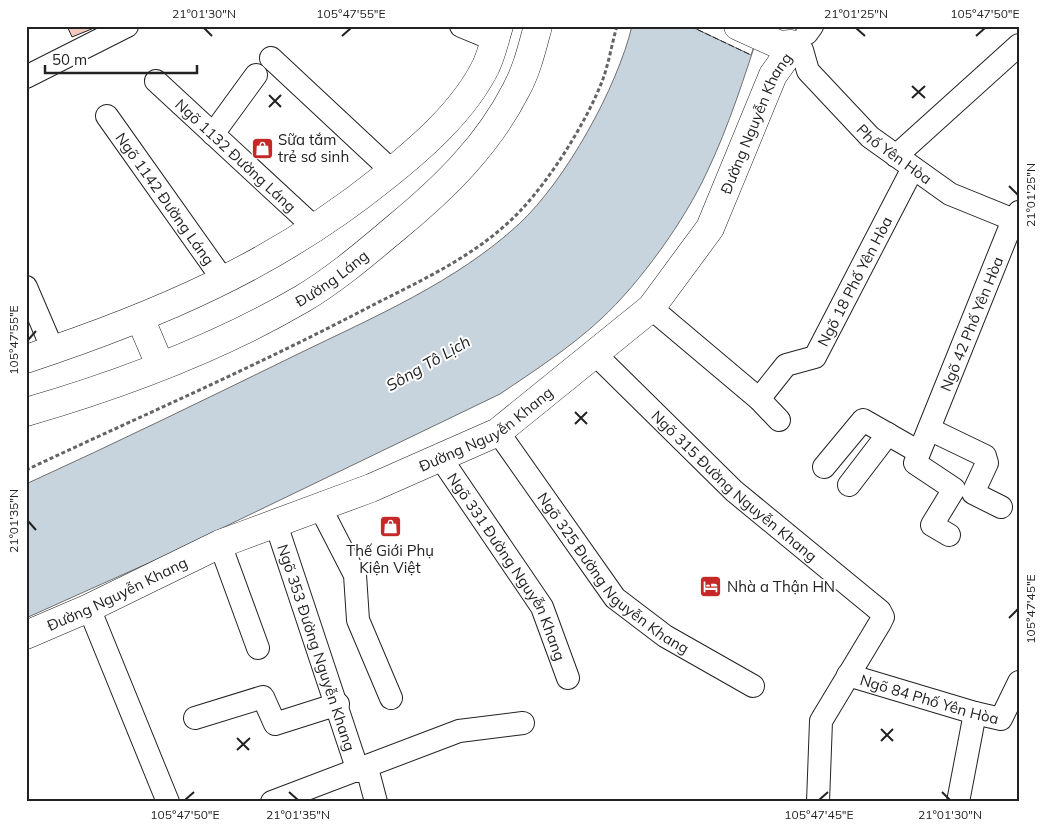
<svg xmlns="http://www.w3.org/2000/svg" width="1045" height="828" viewBox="0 0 1045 828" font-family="Mulish,sans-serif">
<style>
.water{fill:#c7d3dd;stroke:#6f6f6f}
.pier{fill:#fff;stroke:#6f6f6f}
.building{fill:#f3c9c0;stroke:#222}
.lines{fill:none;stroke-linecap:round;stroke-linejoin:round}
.minor-casing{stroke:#222;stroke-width:24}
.major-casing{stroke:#222;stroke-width:29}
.path{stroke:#646464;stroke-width:3;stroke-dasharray:4 2.5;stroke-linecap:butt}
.minor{stroke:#fff;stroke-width:22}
.major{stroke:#fff;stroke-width:28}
.fence{stroke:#222;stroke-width:1;stroke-dasharray:6 2.5;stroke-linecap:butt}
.ticks{fill:none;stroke:#222;stroke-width:2}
.labels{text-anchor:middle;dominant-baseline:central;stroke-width:4;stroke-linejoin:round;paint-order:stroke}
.street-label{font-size:15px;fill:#222;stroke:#fff}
.poi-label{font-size:15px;fill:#222;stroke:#fff;text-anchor:start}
.water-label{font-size:16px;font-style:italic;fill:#222;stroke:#fff}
.neatline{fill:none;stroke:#222;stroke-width:2}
.ticks-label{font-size:12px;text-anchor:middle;fill:#222}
</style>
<rect width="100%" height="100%" fill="#fff"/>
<!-- water -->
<path class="water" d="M632,26H761C745,75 729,126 707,172C685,220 640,283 601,319C571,347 534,371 500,394L162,557L26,618V484C118,442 208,398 298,354C374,317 456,282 519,224C566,180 617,88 632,26Z"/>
<!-- pier -->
<path class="pier" d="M690,26H761L751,55Z"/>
<!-- building -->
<path class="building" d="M67,26H99L72,37Z"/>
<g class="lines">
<defs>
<g id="minor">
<path d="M461,26L495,40"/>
<path d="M807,33L812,26"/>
<path id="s1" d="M802,50L808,71L870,137L950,194L1019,222"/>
<path d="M271,58L392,171"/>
<path d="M26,77L127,26"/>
<path id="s2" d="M156,81L316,229"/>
<path id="s3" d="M107,116L224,281"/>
<path d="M213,134L256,75"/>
<path d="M896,156L1019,45"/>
<path d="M26,287L53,350"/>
<path d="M651,308L759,399L779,420"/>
<path id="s4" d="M595,354L734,491L880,611L883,617L880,623L821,721L818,802"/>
<path id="s5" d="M759,399L786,365L815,357L913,168"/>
<path d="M929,429L985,456L987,463L973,493L1001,507"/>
<path id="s6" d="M498,432L615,598L665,636L753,686"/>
<path id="s7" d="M440,457L542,607L568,678"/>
<path d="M824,467L863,420L919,452"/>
<path d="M849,485L888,434"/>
<path d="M320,507L355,575L358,620L391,698"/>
<path id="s8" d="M276,524L358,771"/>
<path id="s9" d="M949,535L932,525L954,489L915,463L1013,220L1019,212"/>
<path d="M220,544L258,648"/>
<path d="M89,608L168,802"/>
<path id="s10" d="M848,675L975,713L1001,719L1019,682"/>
<path d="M195,718L263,697L275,724L338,704"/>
<path d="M367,768L376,802"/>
<path d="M272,802L459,731L523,723"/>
<path d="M958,802L975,713"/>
</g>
<g id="major">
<path d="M738,26L780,45L791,44"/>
<path d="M140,318L160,365"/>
<path d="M26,359C156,316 274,266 382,179C420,149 464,111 486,66C492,53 495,39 499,26"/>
<path id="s11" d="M26,412C119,385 218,348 302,299C336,279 368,251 398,226C445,187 488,145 516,90C527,70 532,48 538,26"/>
<path id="s12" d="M26,635L89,608L220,544L371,488L498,432L651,308L710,228L773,75L793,47"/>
</g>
</defs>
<!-- minor casing -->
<use href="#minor" class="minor-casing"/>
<!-- major casing -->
<use href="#major" class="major-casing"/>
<!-- path -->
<path class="path" d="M26,470C141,416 257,366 369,307C422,280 480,254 521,210C552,177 587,121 603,79C609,62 612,43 617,26"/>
<!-- minor -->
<use href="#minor" class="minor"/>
<!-- major -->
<use href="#major" class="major"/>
<!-- fence -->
<path class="fence" d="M690,26L751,55"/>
</g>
<!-- ticks -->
<path class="ticks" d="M204,28L212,36M856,28L865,36M342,36L351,28M976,36L985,28M912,86L925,98M269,95L281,107M912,98L925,86M269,107L281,95M1009,186L1018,195M28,340L36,331M575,412L587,424M575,424L587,412M28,521L36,530M1009,618L1018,609M881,729L893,741M237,738L249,750M881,741L893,729M237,750L250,738M289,792L298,800M942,792L950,800M185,800L194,792M819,800L828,792"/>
<!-- icons -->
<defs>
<symbol id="shop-square" viewBox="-11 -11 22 22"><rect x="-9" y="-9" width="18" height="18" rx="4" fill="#c62828" stroke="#fff"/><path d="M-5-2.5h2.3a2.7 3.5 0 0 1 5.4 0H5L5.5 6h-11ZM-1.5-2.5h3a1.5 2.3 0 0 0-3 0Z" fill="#fff"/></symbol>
<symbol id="hotel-square" viewBox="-11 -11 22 22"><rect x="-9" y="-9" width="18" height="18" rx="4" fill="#c62828" stroke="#fff"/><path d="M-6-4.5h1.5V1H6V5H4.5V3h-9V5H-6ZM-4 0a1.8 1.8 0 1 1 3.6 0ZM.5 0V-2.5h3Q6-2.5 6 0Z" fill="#fff"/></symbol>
</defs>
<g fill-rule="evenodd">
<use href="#shop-square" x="250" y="136" width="25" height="25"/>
<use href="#shop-square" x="378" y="514" width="25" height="25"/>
<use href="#hotel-square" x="698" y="574" width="25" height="25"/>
</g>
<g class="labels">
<!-- street labels -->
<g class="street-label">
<text stroke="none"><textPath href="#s12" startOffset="925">Đường Nguyễn Khang</textPath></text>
<text stroke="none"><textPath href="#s1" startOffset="142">Phố Yên Hòa</textPath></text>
<text stroke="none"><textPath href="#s2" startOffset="109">Ngõ 1132 Đường Láng</textPath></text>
<text stroke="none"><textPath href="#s3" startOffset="101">Ngõ 1142 Đường Láng</textPath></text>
<text stroke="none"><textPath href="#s11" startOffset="335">Đường Láng</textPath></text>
<text stroke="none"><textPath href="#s5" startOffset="159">Ngõ 18 Phố Yên Hòa</textPath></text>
<text stroke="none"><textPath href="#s9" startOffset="259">Ngõ 42 Phố Yên Hòa</textPath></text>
<text stroke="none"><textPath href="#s12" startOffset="505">Đường Nguyễn Khang</textPath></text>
<text stroke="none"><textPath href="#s4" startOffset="192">Ngõ 315 Đường Nguyễn Khang</textPath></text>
<text stroke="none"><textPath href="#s7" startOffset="129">Ngõ 331 Đường Nguyễn Khang</textPath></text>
<text stroke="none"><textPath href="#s6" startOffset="184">Ngõ 325 Đường Nguyễn Khang</textPath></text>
<text stroke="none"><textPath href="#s12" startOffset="100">Đường Nguyễn Khang</textPath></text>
<text stroke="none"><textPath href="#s8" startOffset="130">Ngõ 353 Đường Nguyễn Khang</textPath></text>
<text stroke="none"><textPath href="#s10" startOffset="85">Ngõ 84 Phố Yên Hòa</textPath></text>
</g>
<!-- poi labels -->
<g class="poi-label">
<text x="278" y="139">Sữa tắm<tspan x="278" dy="17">trẻ sơ sinh</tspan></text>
<text x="390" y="550" text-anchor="middle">Thế Giới Phụ<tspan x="390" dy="17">Kiện Việt</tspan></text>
<text x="727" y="586">Nhà a Thận HN</text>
</g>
<!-- water labels -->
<g class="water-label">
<text transform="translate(428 363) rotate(-30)">Sông Tô Lịch</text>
</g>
</g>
<!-- border -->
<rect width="1045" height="828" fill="none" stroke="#ffffff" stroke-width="55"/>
<!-- scale -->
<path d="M45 65v8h152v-8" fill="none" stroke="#222222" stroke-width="2.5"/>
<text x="52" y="65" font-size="15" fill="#222222" stroke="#ffffff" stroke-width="4" paint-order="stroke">50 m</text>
<rect x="28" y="28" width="990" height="772" class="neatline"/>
<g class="ticks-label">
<text x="204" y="18">21°01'30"N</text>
<text x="351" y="18">105°47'55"E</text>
<text x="856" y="18">21°01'25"N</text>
<text x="985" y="18">105°47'50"E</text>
<text transform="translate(1031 195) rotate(-90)" y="4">21°01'25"N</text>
<text transform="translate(14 340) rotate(-90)" y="4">105°47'55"E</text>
<text transform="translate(14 521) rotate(-90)" y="4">21°01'35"N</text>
<text transform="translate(1031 609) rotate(-90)" y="4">105°47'45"E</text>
<text x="185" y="819">105°47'50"E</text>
<text x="298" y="819">21°01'35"N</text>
<text x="819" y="819">105°47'45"E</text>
<text x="950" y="819">21°01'30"N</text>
</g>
</svg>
